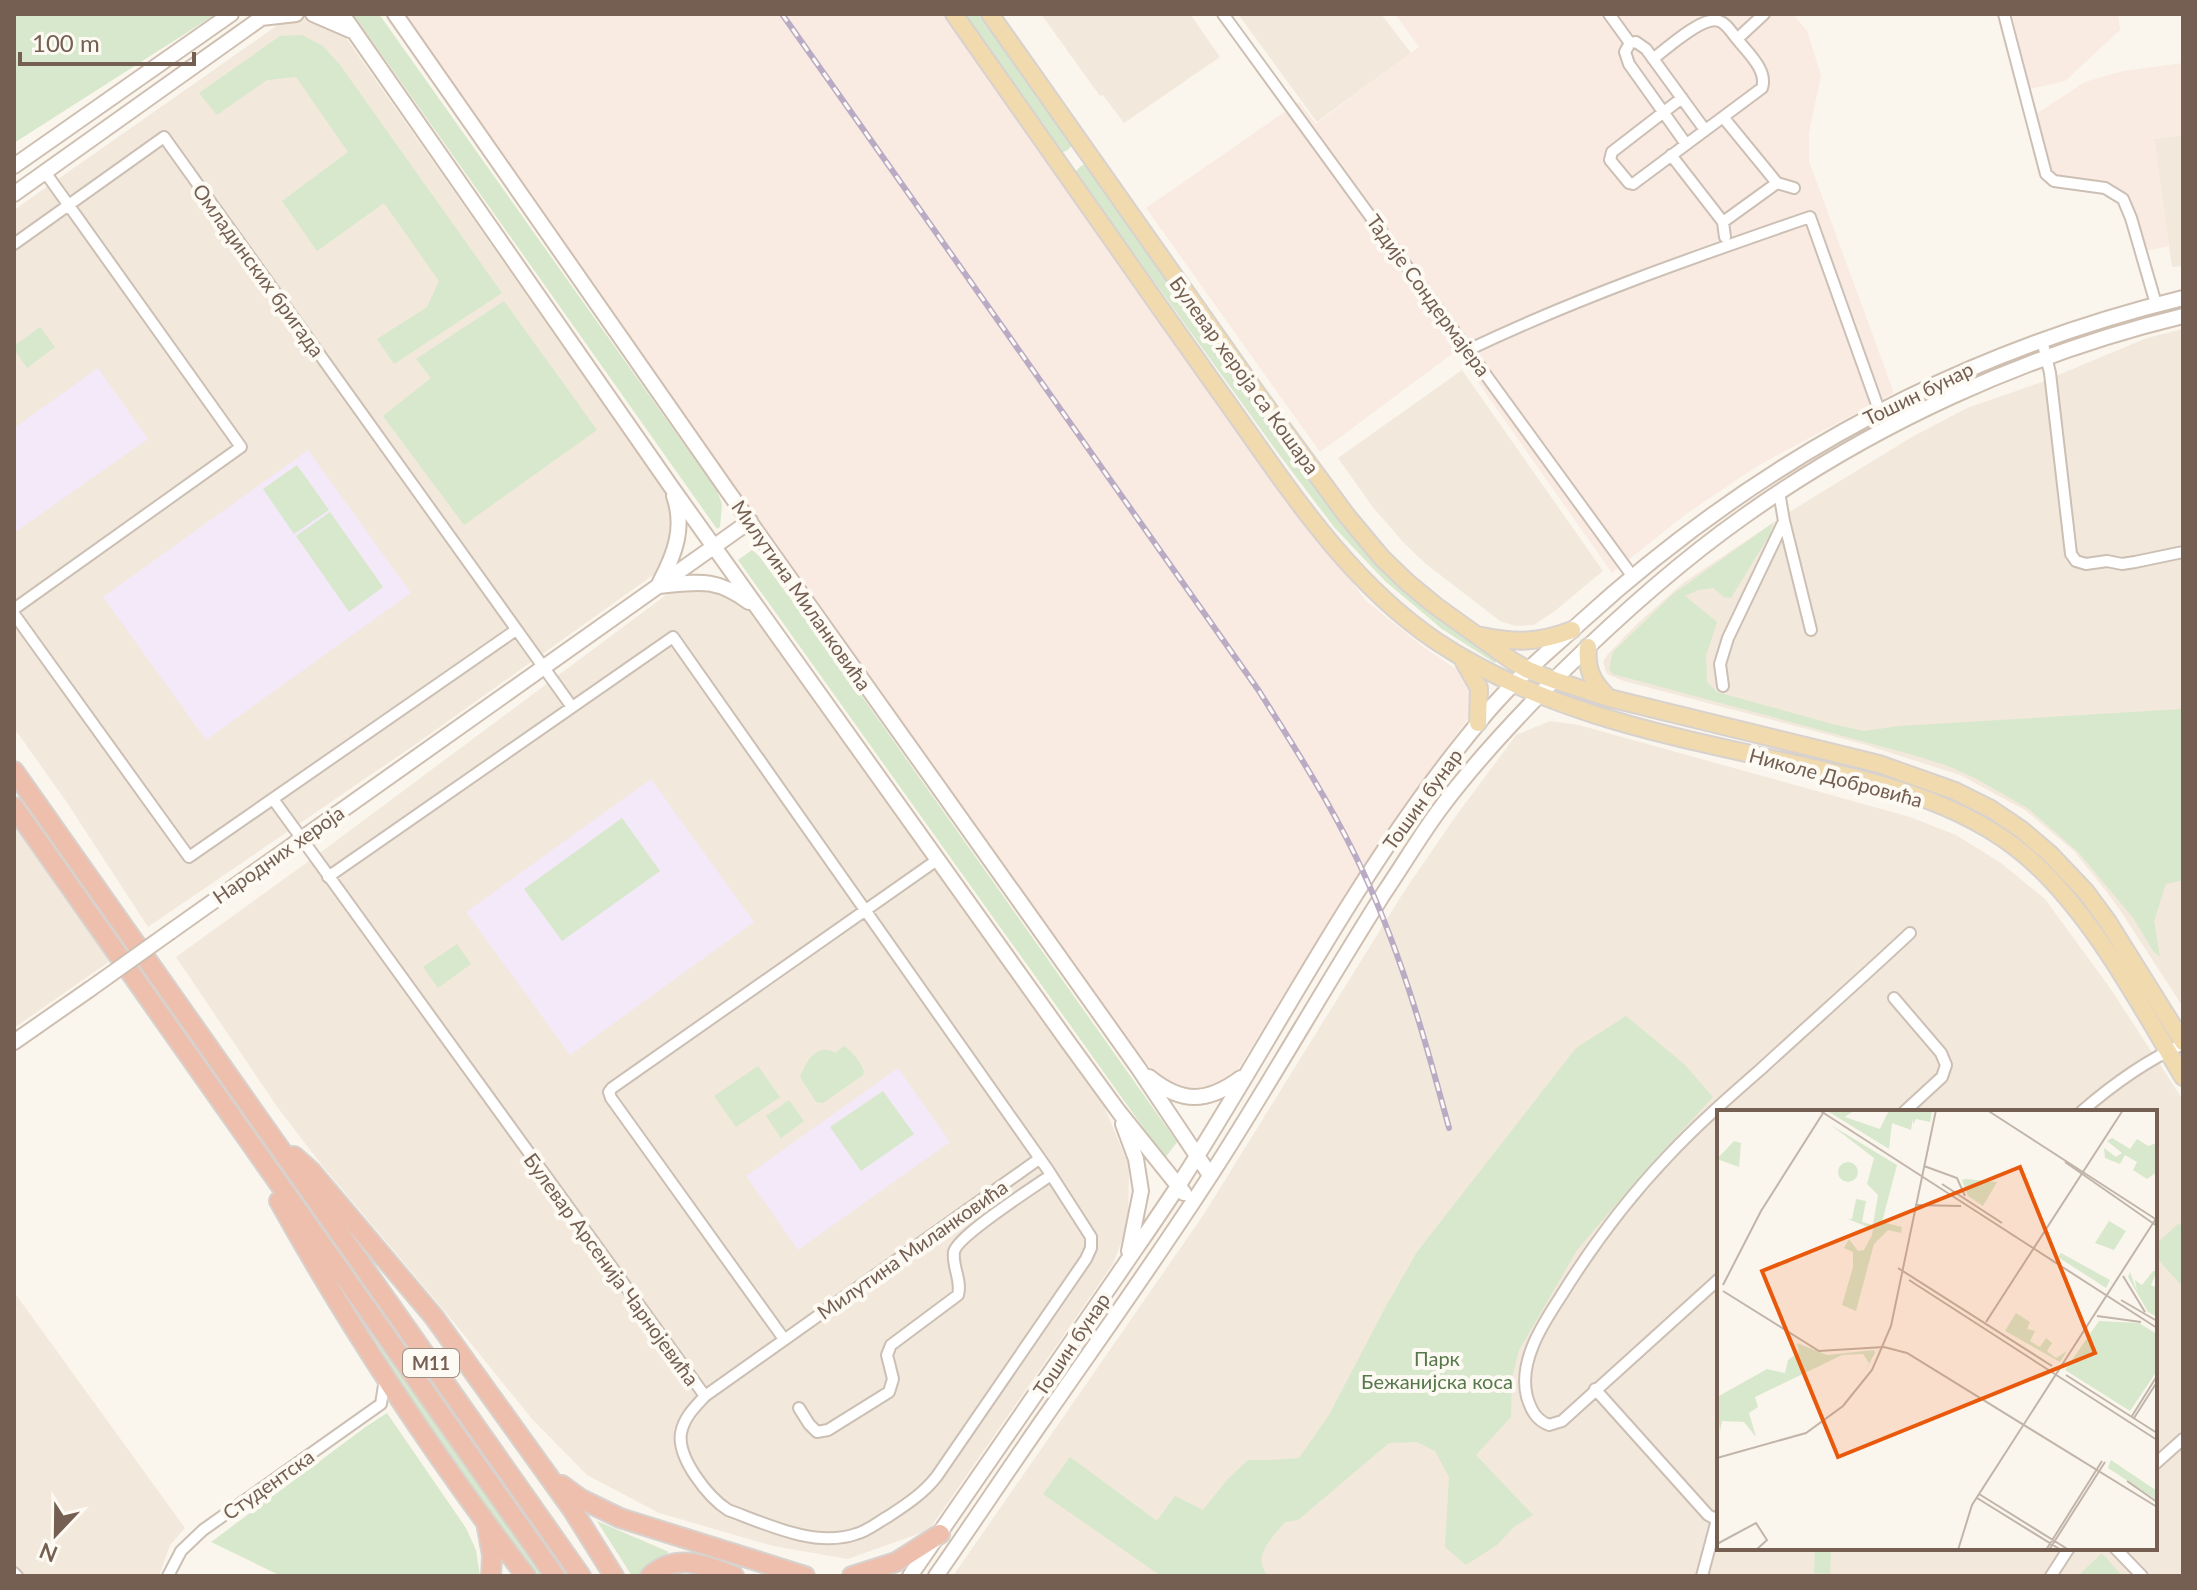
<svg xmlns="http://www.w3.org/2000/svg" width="2197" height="1590" viewBox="0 0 2197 1590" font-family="Lato,sans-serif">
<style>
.residential{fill:#f2e8dc;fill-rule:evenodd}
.commercial{fill:#f9eae2}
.education{fill:#f3e9f8}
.green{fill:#d7e8cc}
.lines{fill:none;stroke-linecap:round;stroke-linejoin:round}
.street-casing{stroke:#ccbfb4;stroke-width:14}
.secondary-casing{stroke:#cebfb1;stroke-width:18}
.primary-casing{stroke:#d8d2cf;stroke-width:20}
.highway-casing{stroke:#d8d2cf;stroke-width:22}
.street{stroke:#fff;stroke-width:10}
.secondary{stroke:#fff;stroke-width:14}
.primary{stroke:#f1daae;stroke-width:16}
.highway{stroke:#edbfac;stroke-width:18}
.rail-casing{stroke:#baabc5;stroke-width:6}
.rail{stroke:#fdfaf3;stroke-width:3;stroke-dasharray:9;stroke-linecap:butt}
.secondary-bridge-casing{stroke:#cebfb1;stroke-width:18;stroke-linecap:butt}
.secondary-bridge{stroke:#fff;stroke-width:14}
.labels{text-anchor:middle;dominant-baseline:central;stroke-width:8;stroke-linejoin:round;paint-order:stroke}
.shield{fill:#fdfaf3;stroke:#9d8e82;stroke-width:2}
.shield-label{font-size:18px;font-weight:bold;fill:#745f52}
.street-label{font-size:20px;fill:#745f52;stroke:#fdfaf3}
.park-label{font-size:20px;fill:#57784b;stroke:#fdfaf3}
.inset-road{fill:none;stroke:#c1b5aa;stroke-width:2}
.view{fill:#e8590c;fill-opacity:0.15;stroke:#e8590c;stroke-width:4}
.inset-edge{fill:none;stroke:#745f52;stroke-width:4}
</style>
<rect width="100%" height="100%" fill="#fbf6ed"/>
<!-- residential -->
<path class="residential" d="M1041,14H1190L1220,57L1124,123L1103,95L1100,96Z
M1238,14H1381L1411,53L1317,122Z
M312,17L344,35L655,478L666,495L674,518L667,560L656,573L416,744L148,927L66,801L14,728V210L282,22Z
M2183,135V266L2172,267L2154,139Z
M2183,329V1007L2120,910L2106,891L2074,851L2025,810L1960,775L1863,744L1624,681L1607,674L1603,662L1608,654L1638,623L1683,583L1786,514L1912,437L1967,408L2039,383L2147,338Z
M1462,370L1603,571L1556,610L1534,625L1515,626L1500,621L1426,564L1403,542L1372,506L1338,458Z
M682,588L718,589L745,606L1104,1106L1129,1166L1128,1224L1113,1264L929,1530L848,1559L773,1546L659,1513L587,1475L532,1419L447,1314L324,1168L278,1108L176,957L309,861L670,592Z
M1550,721L1579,725L1910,817L1956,835L2001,863L2045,899L2110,988L2183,1100V1576H953L1204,1214L1403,893L1453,820L1516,735ZM1719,1112H2155V1548H1719Z
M14,826L110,961L14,1028Z
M14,1292L185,1528L170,1545L159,1576H14Z"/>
<!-- commercial -->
<path class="commercial" d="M399,14H955L1309,523L1365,600L1422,646L1469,678L1478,705L1414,792L1342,900L1235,1074L1209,1092H1183L1157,1076L1128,1039Z
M1395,14H1793L1807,31L1821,75L1809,133V161L1894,393L1759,465L1686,514L1612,573L1456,351L1320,452L1146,208L1299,102L1316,124L1419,47Z
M2012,14H2118L2120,30L2065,81L2030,89Z
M2183,63V135L2154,139L2169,246L2141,252L2131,218L2113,192L2063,182L2046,174L2036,114L2085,82L2123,71Z"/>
<!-- education -->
<path class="education" d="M98,368L148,439L14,533V428Z
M308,450L411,593L206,740L103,597Z
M651,779L754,922L570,1055L466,912Z
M898,1068L950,1142L798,1250L746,1176Z"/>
<!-- green -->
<path class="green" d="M14,14H216L14,143Z
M353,14H379L717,491L722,504L720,527L717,529Z
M964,14H978L1072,145L1068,150L1061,153Z
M302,35L323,46L340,65L502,293L394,364L377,339L427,307L439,281L384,203L317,251L282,201L348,152L296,77L267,80L217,115L199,93L280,36Z
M1086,164L1347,526L1500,656L1495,663L1442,629L1385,581L1334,527L1278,453L1075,172L1081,166Z
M504,301L597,430L464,525L383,416L431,378L416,359Z
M40,327L55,347L27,368L14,349V346Z
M297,465L329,510L294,534L263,489Z
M330,512L383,587L349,612L296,536Z
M1773,523L1770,534L1731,598L1724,597L1713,588L1698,590L1685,596L1717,622L1706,656L1707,682L1717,692L1832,724L1864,731L1900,726L2183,709V880L2166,884L2154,921L2160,957L2153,951L2134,919L2079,853L2029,809L1977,779L1948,766L1917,756L1613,674L1609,669L1613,652L1673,594Z
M752,550L759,556L837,661L1177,1142L1165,1158L738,560Z
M14,774L574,1576H564L105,922L14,787Z
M622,818L660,871L562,941L524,889Z
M457,944L471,964L438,988L423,967Z
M1626,1016L1684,1064L1713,1097L1648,1167L1577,1250L1519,1350L1512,1377L1511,1417L1476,1455L1533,1515L1514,1527L1497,1545L1466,1565L1445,1547L1449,1477L1435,1451L1417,1442L1389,1443L1298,1520L1285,1522C1272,1538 1251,1556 1268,1576H1161L1043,1494L1070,1457L1157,1521L1175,1496L1203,1510L1227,1480L1248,1460H1271L1299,1458L1329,1415L1385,1308L1417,1252L1576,1048Z
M844,1046C853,1052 860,1062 864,1071L863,1075L823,1103L816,1102L800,1077C806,1062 817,1042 835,1053Z
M758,1066L780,1097L736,1127L714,1096Z
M883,1091L914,1134L861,1171L830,1127Z
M789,1100L804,1121L781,1138L766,1116Z
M2179,1223L2183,1227V1287L2155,1256V1245Z
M344,1286L547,1576H535L374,1347Z
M387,1413L466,1528L476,1550L480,1576H281L211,1542L367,1426Z
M597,1521L669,1552L639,1576H632Z
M1815,1548H1831L1830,1574L1814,1573Z
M2102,1553L2122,1576H2078Z"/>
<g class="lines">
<defs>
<path id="street" d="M1223,14L1633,577
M1609,14L1630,43L1636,42L1646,49L1705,130
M2004,14L2046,174L2054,181L2105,188L2123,199L2131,218L2156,304
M1630,43L1625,52L1629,64L1686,144
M1653,59C1666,49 1703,15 1719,21C1726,23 1732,33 1737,39
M1682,98L1612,152L1610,160L1629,183L1633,184L1762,88C1768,70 1747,52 1737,39L1764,14
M1671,155L1723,222L1777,183L1723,117
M1777,183L1794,188
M1723,222L1725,237
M14,244L164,137L572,707
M2042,340L2050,373L2071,554L2076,561L2086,564L2107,561L2122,564L2135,562L2183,552
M1468,350C1579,297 1694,257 1810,217L1879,410
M1779,492L1784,521L1811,630
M14,609L241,447L45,172
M14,614L189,857L516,630
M1723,686L1720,664L1728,638L1784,521
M273,799L705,1396
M328,877L673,637L1048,1170L1091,1237V1248L1086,1259L937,1476C924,1493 907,1504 889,1516C878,1522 868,1531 856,1534C815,1548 766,1524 728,1510C708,1497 677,1458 681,1433C684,1417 695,1407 705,1396L1039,1159
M1894,998L1941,1053L1946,1065L1942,1077L1904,1112
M2081,1112C2112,1085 2145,1061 2183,1044
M1719,1279L1562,1421L1549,1425C1536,1420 1531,1410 1527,1397C1518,1362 1542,1325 1561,1296C1592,1246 1627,1199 1668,1156C1697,1125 1729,1097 1761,1069C1811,1023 1861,979 1910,933
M784,1339L611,1098L609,1092L612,1088L937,860
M1595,1389L1708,1515L1717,1520
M799,1408L809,1424L817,1432L828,1430L889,1392L893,1379L887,1355L891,1345L958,1295C962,1280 952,1267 954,1252C957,1236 1034,1187 1051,1175
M2155,1464L2183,1439
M2115,1548L2142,1576
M14,1573L17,1576
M168,1576L181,1551L203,1530L381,1404L385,1379
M1702,1576L1718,1516
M2051,1576L2069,1548"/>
<path id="secondary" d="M313,14L350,30
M342,14L672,488L1068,1042L1119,1112L1184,1193
M395,14L727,490L1139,1069L1210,1175
M261,18L296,14
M14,166L231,14
M14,194L267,14
M660,582C675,554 685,527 674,496
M659,586C698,582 715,577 749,602
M170,932L750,521
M14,1042L90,989
M1149,1077C1182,1104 1207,1103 1241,1078
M1123,1124L1136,1159L1141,1191L1129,1251
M910,1576C980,1476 1049,1376 1117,1276C1138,1245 1160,1214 1180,1183C1271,1041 1348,890 1451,757C1467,737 1482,717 1499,699C1524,671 1553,648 1581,622C1755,463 1953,354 2183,298
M936,1576C973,1523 1008,1470 1045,1417C1104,1332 1165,1247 1221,1159C1277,1071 1328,981 1384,893C1403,865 1420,836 1440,809C1476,760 1519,715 1562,672C1619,616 1678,563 1743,517C1875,423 2026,354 2183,316"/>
<path id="primary" d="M954,14C1043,140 1130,266 1219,391C1284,481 1343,578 1436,641C1535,707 1650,732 1764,757C1853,777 1953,794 2025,855C2090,910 2140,1004 2183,1077
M990,14L1258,395L1347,516L1382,558L1408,583L1436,606L1511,660L1528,670L1554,680L1609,698L1879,764L1955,791L1991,809L2022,830L2049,853L2086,892L2108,922L2183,1042
M1482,636C1516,643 1538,643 1572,630
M1588,647C1586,669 1592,682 1608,697
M1464,662L1479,688L1478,723"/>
<path id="highway" d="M14,771L581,1576
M14,807L555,1576
M294,1156L311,1171L434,1317L572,1509L614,1576
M279,1201C352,1332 435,1457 526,1576
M562,1485L581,1499L620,1518L805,1576
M487,1528L492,1555L491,1576
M650,1576C676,1552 705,1565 734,1576
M852,1576L896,1562L940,1534"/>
</defs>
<!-- street casing -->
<use href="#street" class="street-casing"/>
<!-- secondary casing -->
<use href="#secondary" class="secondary-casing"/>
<!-- primary casing -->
<use href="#primary" class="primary-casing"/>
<!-- highway casing -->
<use href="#highway" class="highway-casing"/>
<!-- street -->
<use href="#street" class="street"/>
<!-- secondary -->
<use href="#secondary" class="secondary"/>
<!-- primary -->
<use href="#primary" class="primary"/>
<!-- highway -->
<use href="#highway" class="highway"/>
<defs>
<path id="rail" d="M782,14L1259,691C1293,745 1327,798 1355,855C1398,942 1424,1035 1449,1128"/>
</defs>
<!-- rail casing -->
<use href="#rail" class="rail-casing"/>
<!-- rail -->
<use href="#rail" class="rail"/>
<defs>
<path id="secondary-bridge" d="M90,989L170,932"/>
</defs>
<!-- secondary-bridge casing -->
<use href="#secondary-bridge" class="secondary-bridge-casing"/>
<!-- secondary-bridge -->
<use href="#secondary-bridge" class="secondary-bridge"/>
</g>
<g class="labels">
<!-- shield labels -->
<rect class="shield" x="403" y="1349" width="56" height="28" rx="6"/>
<g class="shield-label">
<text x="431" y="1363">M11</text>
</g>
<!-- street labels -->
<g class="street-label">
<text transform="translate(259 270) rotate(54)">Омладинских бригада</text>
<text transform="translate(1429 295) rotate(54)">Тадије Сондермајера</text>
<text transform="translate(1245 375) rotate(54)">Булевар хероја са Кошара</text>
<text transform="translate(1918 393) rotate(-26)">Тошин бунар</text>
<text transform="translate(802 595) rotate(55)">Милутина Миланковића</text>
<text transform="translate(1836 777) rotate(15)">Николе Добровића</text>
<text transform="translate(1422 799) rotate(-54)">Тошин бунар</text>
<text transform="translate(278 854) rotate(-35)">Народних хероја</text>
<text transform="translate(912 1249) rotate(-35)">Милутина Миланковића</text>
<text transform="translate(612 1269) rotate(54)">Булевар Арсенија Чарнојевића</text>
<text transform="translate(1071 1344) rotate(-56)">Тошин бунар</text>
<text transform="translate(268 1484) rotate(-35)">Студентска</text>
</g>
<!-- park labels -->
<g class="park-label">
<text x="1437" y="1358">Парк<tspan x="1437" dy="23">Бежанијска коса</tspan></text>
</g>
</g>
<!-- overview -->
<g transform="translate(1717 1110)">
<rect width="440" height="440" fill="#fbf6ed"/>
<path d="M138,0L128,7L163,19L172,0L215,1L213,12L199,9L196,14V8L194,20L175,13L172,39L112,2ZM114,15L180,55L165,112L185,117L184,123L171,120L157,134L139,201L125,195L136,157V142L127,138L132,129L141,141L147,140L155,125L156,119L131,109H135L139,89L149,91L145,112L156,115L161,85L150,74L157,48ZM395,28L413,39L420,29L431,36L440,33V62L430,69L416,60L420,52L408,45L403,54L388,48L387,38L399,47L405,43L390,31ZM17,31L24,33L22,57L0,49ZM121 62a10 10 0 1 1 20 0a10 10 0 1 1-20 0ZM245,70L249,69L280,72L266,96L251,86ZM392,111L409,121L397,140L378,133ZM344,143L393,170L389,178L341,147ZM436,161H440L434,175L440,178V207L431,202L411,167L413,162L420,181L418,170L425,175ZM299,203L313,212L310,219L318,221L313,231L323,237L329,228L335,233L330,241L339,248L350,241L343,252L288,221ZM382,211L422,213L440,224V261L413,301L348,260ZM80,233L110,245L157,240L158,243L146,265L152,253L146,244L125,245L38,287L41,297L32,303L39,327L27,312L5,311L3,322L0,287L50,259L68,263L71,250L82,242ZM394,350L440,381V390L391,358Z" fill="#d7e8cc"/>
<path class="inset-road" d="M102,0L440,218M270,0L440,110M348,52L440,116M207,56L240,68L248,86M225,74L285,113M198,95L244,96M181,158L335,256M406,166L428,202M192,170L440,330M6,175L44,101L108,0M6,181L102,241L167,237L190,243L440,397M404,190L440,211M380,206L424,212M269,212L406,0M349,265L440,323M415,306L440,266M417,308L440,272M0,348L89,323L126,296L155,260L174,216L219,0M410,371L440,392M262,384L352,440M260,388L344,440M0,434L39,413L50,430L39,440M241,440L255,395L440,107M329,440L385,351M332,440L388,352"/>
<path class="view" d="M303,57L378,243L121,347L45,161Z"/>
<rect width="440" height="440" class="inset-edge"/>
</g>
<!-- border -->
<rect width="2197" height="1590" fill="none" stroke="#745f52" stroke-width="32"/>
<!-- north arrow -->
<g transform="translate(56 1534) rotate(202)" stroke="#fdfaf3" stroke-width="6" paint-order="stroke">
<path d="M0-6L14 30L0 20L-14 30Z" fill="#745f52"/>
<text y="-12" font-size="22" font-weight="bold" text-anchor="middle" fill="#745f52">N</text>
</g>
<!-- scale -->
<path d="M20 52v12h174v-12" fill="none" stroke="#745f52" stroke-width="4"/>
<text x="32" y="52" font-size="24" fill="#745f52" stroke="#fdfaf3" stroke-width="6" paint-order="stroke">100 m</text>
</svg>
